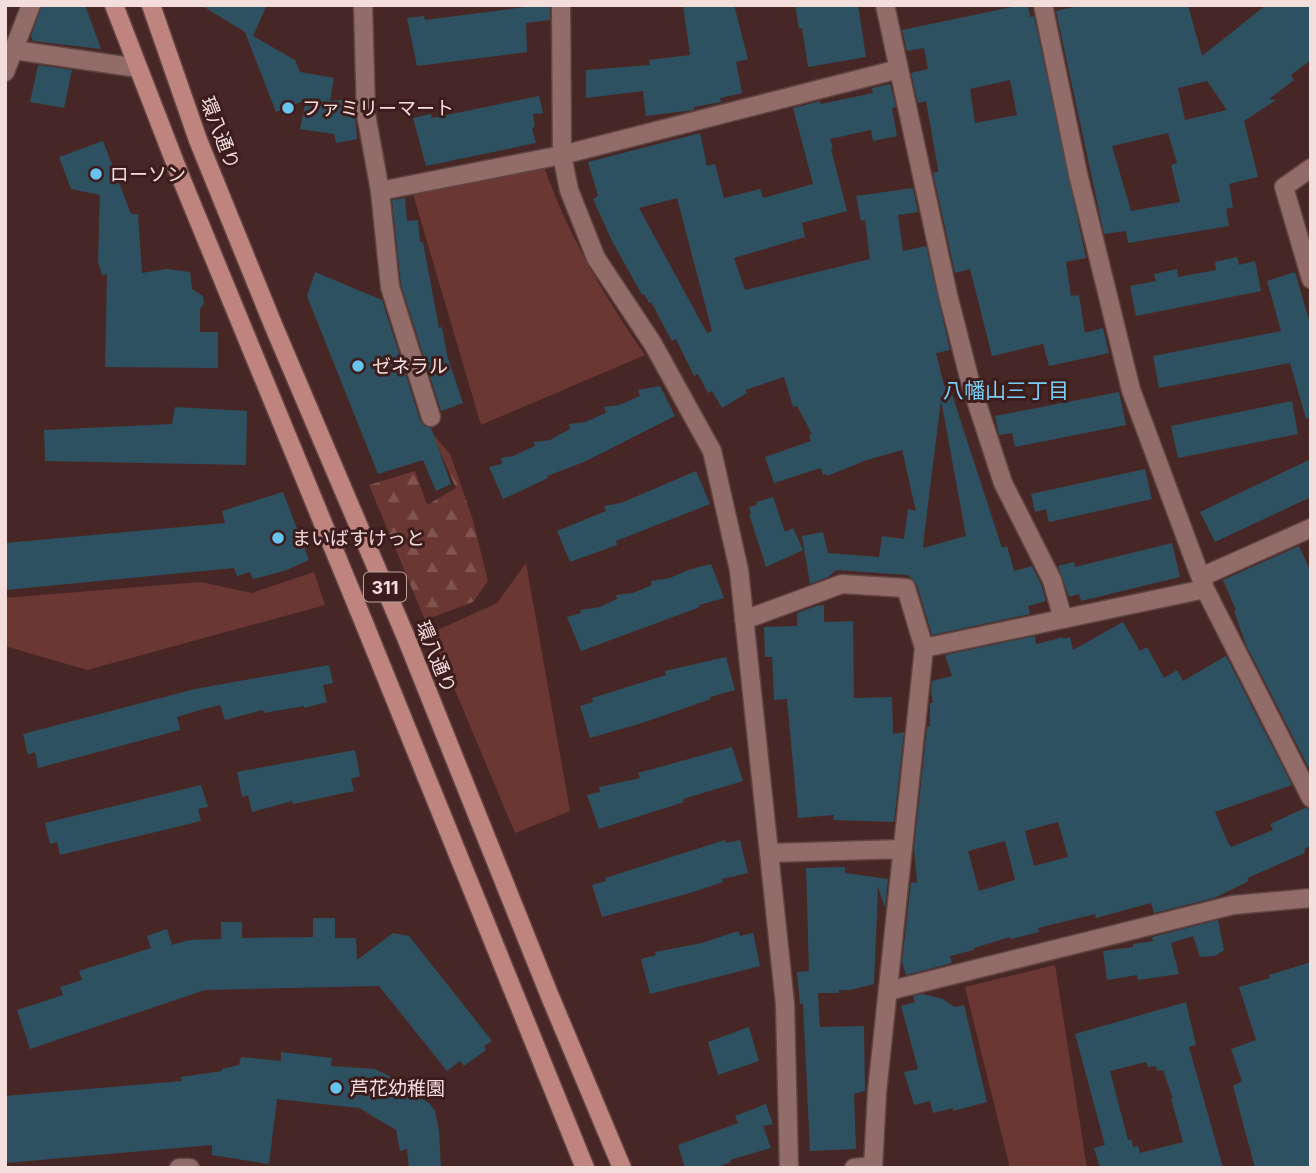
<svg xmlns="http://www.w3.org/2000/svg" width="1316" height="1173" viewBox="0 0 1316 1173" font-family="Inter,'Noto Sans JP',sans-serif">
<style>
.forest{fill:url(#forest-firs)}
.park{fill:#6b3733}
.building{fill:#2e5161;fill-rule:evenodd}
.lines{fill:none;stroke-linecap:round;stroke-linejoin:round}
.street-casing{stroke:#604543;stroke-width:21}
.primary-casing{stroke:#604543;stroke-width:21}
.street{stroke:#926c68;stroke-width:18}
.primary{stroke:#c0847f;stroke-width:18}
.poi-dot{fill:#66c4ef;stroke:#3c1d1b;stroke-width:2.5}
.labels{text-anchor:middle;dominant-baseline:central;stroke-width:6;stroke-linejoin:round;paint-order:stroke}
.shield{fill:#3c1d1b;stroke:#bda4a2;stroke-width:2}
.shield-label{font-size:18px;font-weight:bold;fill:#f4dedc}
.poi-label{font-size:19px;fill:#f4dedc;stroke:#3c1d1b;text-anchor:start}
.street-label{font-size:19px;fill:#f4dedc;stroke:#3c1d1b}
.neighbourhood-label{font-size:21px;fill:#79cef6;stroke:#3c1d1b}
</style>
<defs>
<pattern id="forest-firs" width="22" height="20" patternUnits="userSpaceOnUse" patternTransform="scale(1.75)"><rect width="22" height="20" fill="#6b3733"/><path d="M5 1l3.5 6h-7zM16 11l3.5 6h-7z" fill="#815450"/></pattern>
</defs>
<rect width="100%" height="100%" fill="#472725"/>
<!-- forest -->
<path class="forest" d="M432,433L450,454L472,517L488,581L473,602L425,620L369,485L415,471L427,505L456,488Z"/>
<!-- park -->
<path class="park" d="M544,166C567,234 604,296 645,355L481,425L413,194Z
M526,563L570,811L515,833L431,633L497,603Z
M314,572L325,605L87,670L5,646V598L200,582L252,593Z
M1055,965L1087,1168H1010L965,987Z"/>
<!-- building -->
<path class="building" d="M42,5H85L101,49L33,41L31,36Z
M201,5H267L253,36L295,60L300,72L334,78L330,101L354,99L357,139L336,143L334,134L300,129L306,100L276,112L245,32Z
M540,5H550V20L526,23L527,52L417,66L407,18L424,16L425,20Z
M683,5H734L748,59L736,62L742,93L720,98L721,102L694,107V110L646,116L643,91L586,98V70L650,65L649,60L690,55Z
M795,5H858L866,57L808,67L802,28L799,29Z
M1022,5H1028L1030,17L1034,16L1086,258L1066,262L1071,296L1079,295L1085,333L1103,328L1109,353L1049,366L1043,344L992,356L970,269L955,273L933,173L938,172V169L926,101L918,103L911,73L928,69L924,48L907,51L902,30ZM1010,80L1017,115L975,123L970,89Z
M1082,5H1188L1202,56L1266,5H1311V60L1291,75L1294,80L1269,99L1276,100L1244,121L1258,177L1229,184L1233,207L1226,209L1229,226L1128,243L1126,231L1104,234L1056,11ZM1207,81L1227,110L1185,120L1178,88ZM1168,133L1177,163L1171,165L1180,202L1131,211L1112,146Z
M38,65L72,70L64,108L30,102Z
M890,84L896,107L892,108L897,136L873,141L871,130L830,139L833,148L831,149L847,211L802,223L805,237L734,258L745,290L870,259L865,220L861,221L856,196L913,188L918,212L898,215L903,251L926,246L950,350L936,353L944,386L949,385L1002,548L1007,546L1014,571L1032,566L1041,584L1046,601L1028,606L1030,614L932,635L917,585L908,575L836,570L828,577L810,584L802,536L823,532L828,553L879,557L882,536L904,539L908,509L916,511L902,450L867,460L827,476L826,474L823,475L821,468L774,483L765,457L811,441L809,435L812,434L797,406L793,407L784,377L745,390L747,393L722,408L712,391L708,393L698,374L694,376L676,339L672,341L651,302L649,303L644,294L642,295L611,239L593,199L598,196L588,162L700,133L707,166L715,164L724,198L760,189L763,198L813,184L793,108L820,101L821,104L873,93L872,88ZM677,198L712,331L707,333L639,208ZM941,400L966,536L923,548L924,537Z
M539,96L543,113L533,114L535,127L532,128L536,143L426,166L413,118L431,114L432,118Z
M103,141L131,214H138L142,273L166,269L190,272L192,289L203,296L204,303L200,309V332H218V368L105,367L107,274L102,275L98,262L100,195L71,189L59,157Z
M405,198L407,221L418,220L420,242H423L439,328L442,327L447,355L463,403L441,411L401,285L392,200Z
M1237,257L1239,265L1255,261L1261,291L1136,316L1130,286L1156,281L1154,274L1177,269L1178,277L1216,270L1215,262Z
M315,272L382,300L420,420L424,426L431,428L451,484L436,491L423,460L378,474L307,296Z
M1295,272L1311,327V418L1306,419L1290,363L1159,388L1153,356L1281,331L1267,281Z
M660,386L675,416L584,462L547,476L548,478L503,499L489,467L502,464L501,458L513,456L535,446L534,442L550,440L570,429L569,424L585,422L606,413L604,407L619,405L640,396L638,390Z
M1119,392L1126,425L1015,447L1012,433L999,435L995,416Z
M1292,401L1298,434L1178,458L1171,426Z
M175,407L247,411L246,465L45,461L44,430L172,424Z
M1311,459V497L1215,542L1200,512Z
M1145,469L1152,499L1049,522L1046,509L1035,512L1031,494Z
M696,471L710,504L616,541L617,545L570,562L557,531L606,511L604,506L621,503Z
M283,492L309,560L284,571L253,579L250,572L237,576L234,568L5,590V543L225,523L222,511Z
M773,497L785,532L793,528L803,550L766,567L749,514H751L749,507L757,505L756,502Z
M1172,543L1180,577L1081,601L1079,594L1069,597L1058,566L1074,562L1075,567Z
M1299,546L1311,572V772L1246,645L1234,611L1236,610L1223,580Z
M711,564L724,598L699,605L700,607L581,651L567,617L581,613L580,610L600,607L617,599L616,595L633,593L652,585L651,581L670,578L688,570Z
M824,605V622L853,621L854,698L892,697L893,734L904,732L894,822L833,820L834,815L798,818L787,699L774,700L772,657H765L764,627L797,626V613L816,606Z
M1123,622L1140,651L1147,647L1164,678L1177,670L1183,681L1226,656L1292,785L1215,812L1228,843L1231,847L1273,830L1270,824L1305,808L1311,809V846L1304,849L1305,853L1247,878L1249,881L1214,898L1154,913L1151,903L1096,918L1095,914L1038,928L1039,932L1011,939L1010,937L974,948V950L950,956L952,963L906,975L902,962L911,882L917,883L914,848L927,727L930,726V703H933L931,692L932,681L952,676L945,655L1035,636L1036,644L1063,637V639L1070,637L1073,650ZM1058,822L1068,857L1034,866L1025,831ZM1005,841L1015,880L979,891L968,851Z
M726,657L735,690L710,697L711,699L642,723L590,738L580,706L593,702L592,698L666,675L665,671Z
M329,665L333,683L323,685L327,702L304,708V706L264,713L263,710L225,720L220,705L200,710L177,717L180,730L38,768L35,752L28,755L23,734L195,689Z
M732,747L743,781L683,799L684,802L599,829L587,795L600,792L599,787L640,778L638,773Z
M355,750L360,776L351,779L354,791L293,804L292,801L252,812L248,795L242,797L237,772Z
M201,785L208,807L198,809L201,821L60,855L57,842L50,844L45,823Z
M725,840L726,843L740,840L748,873L722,879L723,882L690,893L602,917L592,885L606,881L605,878Z
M845,867V873L888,879L885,908L878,887L874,984L850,990H839V993H818L820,1027L864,1026L865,1091L854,1094L856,1149L810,1151L803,1004H800L797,972L809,971L806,868Z
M313,918H335V938H356L357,960L393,933L409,936L492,1041L484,1046L486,1050L464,1066L460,1061L447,1071L379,986L205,990L30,1049L17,1010L63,995L60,987L82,980L79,971L151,948L147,936L167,929L172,945L189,940L221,939V922H242V938L313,937Z
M1218,920L1224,950L1215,956L1200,957L1193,936L1171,943L1179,974L1138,980L1137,975L1107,980L1103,951L1133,947V944L1153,941L1152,937L1160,935Z
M738,931L740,936L753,933L760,966L650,994L641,959L656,955L655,952L702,943Z
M1311,962V1168H1255L1233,1086L1242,1081L1231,1049L1256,1040L1239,987L1270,978L1269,975Z
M923,994L943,999L954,1007L964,1005L987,1102L953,1111V1108L933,1113L930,1101L914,1105L904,1072L918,1069L901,1006L915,1002L913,996Z
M1186,1002L1196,1045L1189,1047L1223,1168H1100L1094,1148L1105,1145L1075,1034ZM1146,1062L1148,1067L1156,1066L1157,1071L1163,1070L1173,1099H1171L1183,1142L1140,1153L1138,1146L1133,1147L1131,1139L1128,1140L1110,1071Z
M749,1027L759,1061L718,1075L708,1042Z
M281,1052L332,1058L331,1066L375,1069L411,1087L410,1092L429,1103L435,1111L439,1131L441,1168H409L407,1149L400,1151L396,1130L359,1108L277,1099L269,1164L212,1155V1145L5,1163V1096L182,1081L181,1077L222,1071V1069L239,1065L241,1057L281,1061Z
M766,1104L773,1124L763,1126L771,1148L730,1160L731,1162L715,1168H685L678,1145L738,1123L735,1116Z"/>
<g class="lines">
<defs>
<path id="street" d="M363,5L366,114L380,191L390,287L431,417
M561,5L562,155L569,190L596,258L653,344L712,451L739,570L785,1004L789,1168
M885,5L948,295L971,385L1003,483L1052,580L1063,619
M1043,5L1078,174L1131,390L1205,589L1311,798
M14,50L138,68
M5,72L31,5
M1311,168L1284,187L1311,279
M380,191L562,155L899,69
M1201,577L1311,528
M744,620L842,584L906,588L924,648L877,1092L873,1168
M924,648L1205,589
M770,853L903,849
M888,991L1233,905L1311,898
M179,1168H190
M854,1168L873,1166"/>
<path id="primary" d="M114,5L181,178L362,618L585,1168
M151,5L198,140L274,327L405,635L549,994L622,1168"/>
</defs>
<!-- street casing -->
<use href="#street" class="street-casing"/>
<!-- primary casing -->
<use href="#primary" class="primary-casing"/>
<!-- street -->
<use href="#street" class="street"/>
<!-- primary -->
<use href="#primary" class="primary"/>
</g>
<!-- markers -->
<g class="poi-dot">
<circle cx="288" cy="108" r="7"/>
<circle cx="96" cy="174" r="7"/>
<circle cx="358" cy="366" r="7"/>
<circle cx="278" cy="538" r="7"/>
<circle cx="336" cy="1088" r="7"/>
</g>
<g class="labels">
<!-- shield labels -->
<rect class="shield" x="364" y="572.5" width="42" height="29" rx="5"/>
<g class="shield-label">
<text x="385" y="587">311</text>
</g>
<!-- poi labels -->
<g class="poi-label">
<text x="302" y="108">ファミリーマート</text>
<text x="110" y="174">ローソン</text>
<text x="372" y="366">ゼネラル</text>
<text x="292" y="538">まいばすけっと</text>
<text x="350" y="1088">芦花幼稚園</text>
</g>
<!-- street labels -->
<g class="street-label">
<text transform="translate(220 133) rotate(69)">環八通り</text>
<text transform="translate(436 657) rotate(68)">環八通り</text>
</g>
<!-- neighbourhood labels -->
<g class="neighbourhood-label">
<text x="1006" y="390">八幡山三丁目</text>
</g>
</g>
<!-- border -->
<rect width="1316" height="1173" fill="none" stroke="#f4dedc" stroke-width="14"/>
</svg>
